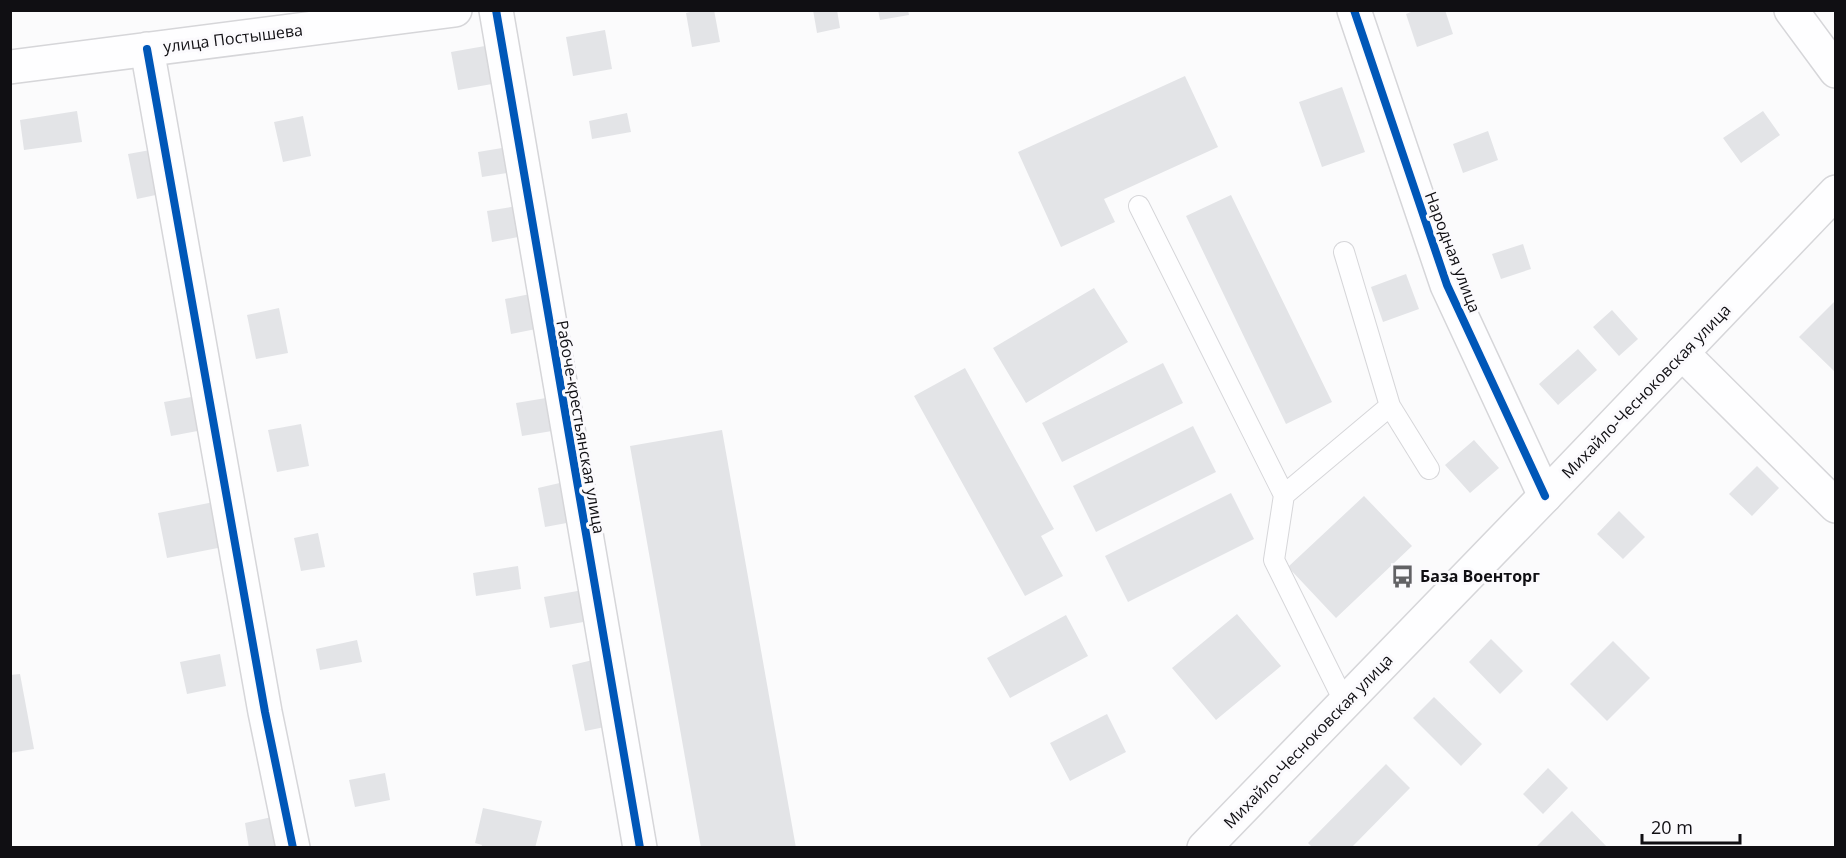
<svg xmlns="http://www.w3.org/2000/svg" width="1846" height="858" viewBox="0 0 1846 858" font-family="'Open Sans',sans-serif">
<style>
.building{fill:#e3e4e7}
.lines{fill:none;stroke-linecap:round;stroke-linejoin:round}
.lane-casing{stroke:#d6d6d9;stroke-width:22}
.street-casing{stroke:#d6d6d9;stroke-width:36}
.secondary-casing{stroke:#d6d6d9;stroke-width:36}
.lane{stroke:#fefeff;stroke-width:20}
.street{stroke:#fefeff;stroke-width:33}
.secondary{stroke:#fefeff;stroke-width:33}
.cycleway-casing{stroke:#fbfafd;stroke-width:11}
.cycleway{stroke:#0057b8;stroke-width:8}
.labels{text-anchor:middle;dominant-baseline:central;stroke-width:6;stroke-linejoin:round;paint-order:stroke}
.street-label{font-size:16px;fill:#100f13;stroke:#fbfafd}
.poi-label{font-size:16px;font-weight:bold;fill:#100f13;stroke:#fbfafd;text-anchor:start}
</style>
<rect width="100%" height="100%" fill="#fbfbfc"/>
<!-- building -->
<path class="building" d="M699,10H714L720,42L692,47L686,13Z
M813,10H837L840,28L817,33Z
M878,10H908L909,15L880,20Z
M1416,10H1445L1453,34L1417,47L1406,14Z
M605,30L612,69L573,76L566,37Z
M485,46L492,84L458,90L451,52Z
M1185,76L1218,147L1104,199L1115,222L1061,247L1018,152Z
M1342,87L1365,152L1322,167L1299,102Z
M77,111L82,142L24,150L20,120Z
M1763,111L1780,135L1741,163L1723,138Z
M627,113L631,132L592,139L589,121Z
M303,116L311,156L283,162L274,122Z
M1488,131L1498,160L1463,173L1453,144Z
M508,147L513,172L482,177L478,152Z
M156,149L165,193L137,199L128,154Z
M1231,195L1332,402L1286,424L1186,216Z
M517,206L523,236L492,242L487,211Z
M1523,244L1531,269L1501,279L1492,254Z
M1406,274L1419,309L1383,322L1371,287Z
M1094,288L1128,342L1026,403L993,348Z
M530,294L536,329L511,334L505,299Z
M1836,300V370L1834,371L1799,337Z
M279,308L288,353L256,359L247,315Z
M1612,310L1638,339L1619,356L1593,327Z
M1578,349L1597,370L1558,405L1539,384Z
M1163,363L1183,403L1062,462L1042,423Z
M965,368L1054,529L1041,536L1063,576L1025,596L914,396Z
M202,395L208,429L171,436L164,402Z
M552,397L558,430L522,436L516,403Z
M301,424L309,466L277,472L268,430Z
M1193,426L1216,472L1096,532L1073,486Z
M722,430L796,848H701L630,446Z
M1474,440L1499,468L1470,493L1445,465Z
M1757,466L1779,488L1752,516L1729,494Z
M564,482L572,522L545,527L538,488Z
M1231,493L1254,539L1128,602L1105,556Z
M1364,496L1412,546L1336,618L1288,567Z
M214,502L223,547L167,558L158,513Z
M1619,511L1645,537L1623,559L1597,534Z
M318,533L325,567L301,571L294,538Z
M518,566L521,589L476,596L473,573Z
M583,590L589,621L550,628L544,597Z
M1237,614L1281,666L1216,720L1172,668Z
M1066,615L1088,656L1010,698L987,658Z
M1491,639L1523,671L1500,694L1469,662Z
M357,640L362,662L320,670L316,649Z
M1613,641L1650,678L1607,721L1570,684Z
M220,654L226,686L187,694L180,662Z
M597,659L610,726L585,731L572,665Z
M20,674L34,749L10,753V675Z
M1434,697L1482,744L1461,766L1413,718Z
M1107,714L1126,752L1070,781L1050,743Z
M1386,764L1410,788L1351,848H1313L1308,843Z
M1548,768L1568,788L1543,814L1523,794Z
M385,773L390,800L355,807L349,780Z
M483,808L542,821L535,848H481L482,845L475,843Z
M1572,811L1608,848H1535Z
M281,815L277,848H249L245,823Z"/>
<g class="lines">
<defs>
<path id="lane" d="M1139,206L1284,495L1274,560L1345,703
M1344,252L1390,406L1429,469
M1284,495L1390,406"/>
<path id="street" d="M496,10L640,848
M1354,10L1447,285L1545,496
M1791,10L1836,71
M147,49L265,712L293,848
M10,67L455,10
M1682,353L1836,506"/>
<path id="secondary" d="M1204,848L1545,496L1836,192"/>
</defs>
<!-- lane casing -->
<use href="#lane" class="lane-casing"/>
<!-- street casing -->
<use href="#street" class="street-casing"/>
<!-- secondary casing -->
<use href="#secondary" class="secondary-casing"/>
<!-- lane -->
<use href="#lane" class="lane"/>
<!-- street -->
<use href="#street" class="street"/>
<!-- secondary -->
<use href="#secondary" class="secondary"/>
<defs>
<path id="cycleway" d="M496,10L640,848
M1354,10L1447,285L1545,496
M147,49L265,712L293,848"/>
</defs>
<!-- cycleway casing -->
<use href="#cycleway" class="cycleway-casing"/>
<!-- cycleway -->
<use href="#cycleway" class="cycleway"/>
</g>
<!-- icons -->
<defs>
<symbol id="bus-bare" viewBox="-9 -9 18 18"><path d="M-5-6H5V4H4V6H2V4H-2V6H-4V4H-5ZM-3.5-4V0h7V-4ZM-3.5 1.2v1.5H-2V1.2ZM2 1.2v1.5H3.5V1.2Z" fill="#626265" stroke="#fbfafd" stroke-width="2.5" paint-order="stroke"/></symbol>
</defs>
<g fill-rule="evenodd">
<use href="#bus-bare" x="1386" y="560" width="33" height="33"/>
</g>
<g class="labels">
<!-- street labels -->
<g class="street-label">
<text transform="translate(233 38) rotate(-7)">улица Постышева</text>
<text transform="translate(1453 252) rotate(69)">Народная улица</text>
<text transform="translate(1646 391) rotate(-46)">Михайло-Чесноковская улица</text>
<text transform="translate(581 427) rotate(80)">Рабоче-крестьянская улица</text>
<text transform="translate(1308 741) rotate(-46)">Михайло-Чесноковская улица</text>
</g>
<!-- poi labels -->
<g class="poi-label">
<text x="1420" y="576">База Военторг</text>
</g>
</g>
<!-- border -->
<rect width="1846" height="858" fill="none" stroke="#100f13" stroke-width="24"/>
<!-- scale -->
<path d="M1642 834v9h98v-9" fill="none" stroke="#100f13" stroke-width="3"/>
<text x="1651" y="834" font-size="18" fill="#100f13" stroke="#fbfafd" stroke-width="4.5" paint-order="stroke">20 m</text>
</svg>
